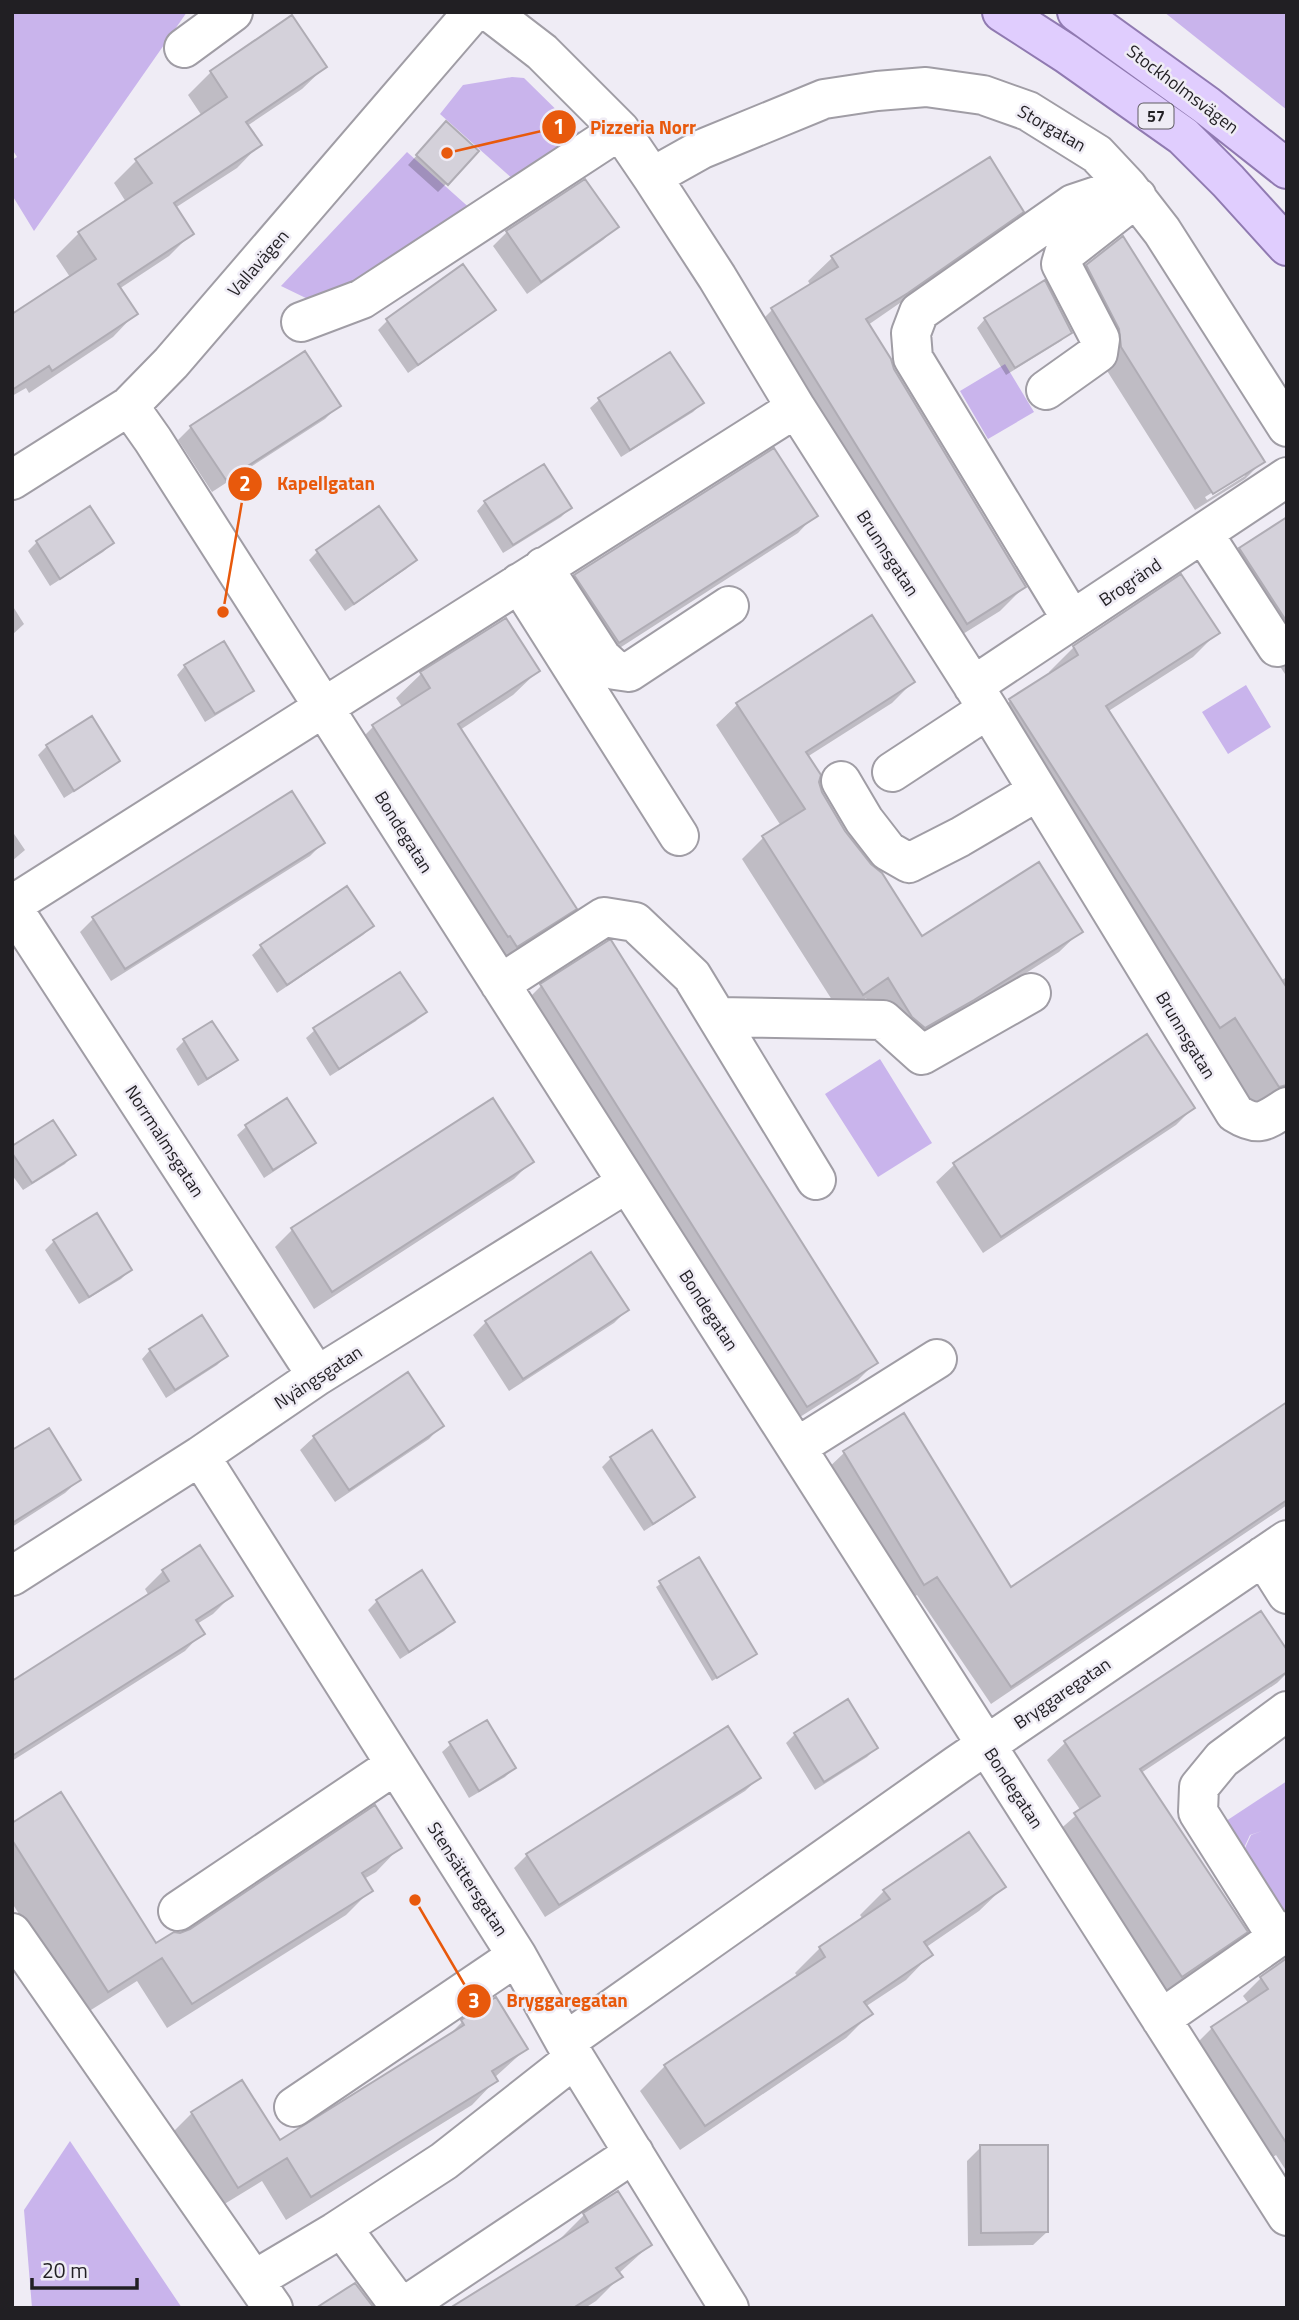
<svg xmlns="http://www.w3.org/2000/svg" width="1299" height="2320" viewBox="0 0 1299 2320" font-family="'Titillium Web',sans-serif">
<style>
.green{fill:#c9b4ec}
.shadow{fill:#0003;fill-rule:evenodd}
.building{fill:#d4d1da;stroke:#afacb4;stroke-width:2}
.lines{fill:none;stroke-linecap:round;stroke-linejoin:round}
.minor-casing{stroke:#a09da5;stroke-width:42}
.major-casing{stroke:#907ab1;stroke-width:42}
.minor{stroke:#fff;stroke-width:38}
.major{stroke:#e0cdfe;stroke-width:38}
.labels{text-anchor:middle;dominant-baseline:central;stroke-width:5;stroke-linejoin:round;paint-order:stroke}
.shield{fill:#efecf5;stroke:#5f5c62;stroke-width:2}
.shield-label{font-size:16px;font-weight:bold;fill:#211f23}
.street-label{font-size:18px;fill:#211f23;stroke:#efecf5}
.leader{fill:none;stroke:#e8590c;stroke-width:2.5}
.callout-dot{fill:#e8590c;stroke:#efecf5;stroke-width:2.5}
.mark-label{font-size:21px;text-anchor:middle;font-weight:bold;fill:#fff}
.callout-label{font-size:19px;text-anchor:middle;font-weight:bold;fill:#e8590c;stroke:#efecf5;stroke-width:5;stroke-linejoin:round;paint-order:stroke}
</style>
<rect width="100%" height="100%" fill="#efecf5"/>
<!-- green -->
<path class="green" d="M12,12H187L34,231L12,195V160L17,157L12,149Z
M1164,12H1287V110Z
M512,77L524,78L583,136L514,180L440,114L463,85Z
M407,152L473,211L354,294L312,301L281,286Z
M1005,364L1034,412L988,439L960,391Z
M1246,685L1271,727L1228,754L1202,712Z
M880,1059L932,1143L878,1177L825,1094Z
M1287,1781V1916L1244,1863L1245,1848L1251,1835L1262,1831L1250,1835L1244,1848L1243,1862L1220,1825Z
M70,2141L182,2308H32L24,2210Z"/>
<!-- shadow -->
<path class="shadow" d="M292,18L325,67L302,89L247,126L259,145L237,168L175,208L192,233L169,256L119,289L135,314L113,337L29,393L26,388L12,396V317L70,277L56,256L79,233L126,202L114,183L137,160L202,116L188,95L211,72Z
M438,132L447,183L438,192L408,165Z
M585,181L617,226L603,240L527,294L493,246L507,232Z
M1021,212L997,236L868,325L893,370L1024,587L1000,611L942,647L748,334L773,309L811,286L808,281L833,257Z
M1087,266L1262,462L1245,479L1195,510L1104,366L1069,284ZM1245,472V476L1207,500L1205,497Z
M463,267L493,310L484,319L408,373L378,330L387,321Z
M985,319L1070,332L1061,341L1006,375L977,328Z
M670,355L702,403L693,412L621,457L590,408L599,400Z
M338,406L325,419L212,492L178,440L191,427Z
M485,502L570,508L561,517L503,553L477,511Z
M89,508L112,543L103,552L50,586L28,551L37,542Z
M815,515L798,533L601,660L558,594L575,576Z
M1287,519V677L1281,668L1278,653L1222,567L1240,549Z
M318,551L414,560L406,569L345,611L309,560Z
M1181,576L1217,633L1193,657L1107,712L1280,981L1287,977V1086L1252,1108L986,725L1010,701L1051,675L1049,672L1074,647Z
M12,605L24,624L12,635Z
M505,620L538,671L513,695L460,730L574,908L550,933L492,970L349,751L373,727L403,708L396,698L421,674Z
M185,666L251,690L243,699L205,722L177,675Z
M913,682L892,703L807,757L821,793L845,834L921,938L1081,931L1059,952L951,1021L903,1048L891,1038L866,998L841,1014L742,859L763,838L781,826L716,725L738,704Z
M91,718L118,761L109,769L64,798L38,755L47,746Z
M292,793L323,843L310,856L111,981L80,932L93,919Z
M12,831L25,850L12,861Z
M347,889L372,926L363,935L277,993L252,955L261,947Z
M541,986L876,1362L858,1380L789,1424L524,1003Z
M424,1012L416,1021L330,1076L306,1038L315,1030Z
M1146,1037L1193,1108L1176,1125L983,1253L936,1182L954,1165Z
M184,1041L236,1060L227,1068L198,1086L176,1049Z
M246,1127L314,1143L305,1151L264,1178L237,1135Z
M12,1148L73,1155L65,1164L23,1190L12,1175Z
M532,1161L514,1179L314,1309L275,1247L292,1230Z
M54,1241L130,1270L121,1279L79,1304L45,1250Z
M627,1310L614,1323L509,1391L473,1335L486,1322Z
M150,1350L226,1356L217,1365L166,1398L142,1359Z
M1287,1404V1505L991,1704L917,1595L905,1603L824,1472L844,1453L904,1416L1011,1590Z
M442,1425L429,1439L335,1502L300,1450L314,1437Z
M651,1432L693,1497L684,1505L644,1531L602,1467L611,1458Z
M12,1452L79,1480L65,1493L12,1527Z
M200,1548L231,1596L213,1614L197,1624L202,1633L185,1651L12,1761V1683L149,1596L145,1589L163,1571Z
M698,1559L751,1657L712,1681L656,1587Z
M377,1601L453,1622L444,1631L400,1659L368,1610Z
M1261,1613L1287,1653V1673L1277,1683L1141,1773L1246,1931L1228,1949L1164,1994L1057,1832L1081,1811L1047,1760L1065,1743Z
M795,1734L876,1748L867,1757L815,1790L786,1743Z
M451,1744L514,1768L505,1777L469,1798L442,1752Z
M759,1778L745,1791L545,1917L514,1868L527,1855Z
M12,1825L155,1946L400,1847L376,1872L364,1879L371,1890L346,1915L167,2028L137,1981L83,2015L12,1903Z
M1004,1887L979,1911L925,1948L930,1955L906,1980L865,2007L870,2014L846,2038L680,2150L640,2091L665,2066L798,1977L795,1973L820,1948L863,1919L860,1915L884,1891Z
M1287,1960V2172L1276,2155L1269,2160L1194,2046L1212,2028L1249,2004L1243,1996L1261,1978Z
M463,2021L526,2049L494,2078L496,2080L472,2105L286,2220L262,2181L213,2211L167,2138L192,2113L242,2082L279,2142L445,2039Z
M981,2147L1047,2232L1033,2245L968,2246L967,2161Z
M584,2215L650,2245L618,2274L620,2277L596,2301L585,2308H454L561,2241L560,2239Z"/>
<!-- building -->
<path class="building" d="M292,15L327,67L246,122L262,145L174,203L194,234L118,284L138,314L52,371L49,366L12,390V314L96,259L78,232L152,183L135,159L227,97L210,71Z
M446,121L479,151L448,185L416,155Z
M990,157L1024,212L908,293L866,319L891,359L894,369L1026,587L967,624L771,308L838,267L831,256Z
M585,179L619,227L541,282L506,231Z
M1123,236L1265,462L1213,494L1121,347L1119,329L1086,265Z
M463,264L496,310L418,365L386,319Z
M1045,280L1072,333L1015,368L984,318Z
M305,351L341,406L226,480L190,426Z
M670,352L704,403L630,450L598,398Z
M774,448L818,516L619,643L574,575Z
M544,464L572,508L513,545L484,501Z
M90,506L114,543L60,579L36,541Z
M379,506L417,560L354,604L316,550Z
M1287,517V622L1239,548Z
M1181,574L1220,633L1106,706L1287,988V1085L1279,1087L1235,1018L1220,1028L1009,699L1078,655L1073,646Z
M872,615L915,682L806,752L821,775L819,782L822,792L845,831L871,864L882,873L922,936L1039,862L1083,932L974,1000L925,1028L912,1017L888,978L863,995L762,836L805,809L736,703Z
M506,618L540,671L458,724L577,909L517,947L510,936L508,937L372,725L430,688L420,672Z
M224,641L254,691L215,714L184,665Z
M92,716L120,761L74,791L46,745Z
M292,791L325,843L125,969L92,917Z
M347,886L374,926L287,985L260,945Z
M609,940H611L878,1363L807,1407L540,984Z
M400,972L427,1012L339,1069L313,1028Z
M212,1021L238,1060L207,1079L183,1039Z
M1147,1034L1195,1108L1001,1237L953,1163Z
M287,1098L316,1143L273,1170L245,1125Z
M493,1098L534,1162L332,1292L291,1228Z
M53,1120L76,1155L32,1183L12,1153V1146Z
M97,1213L132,1270L89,1297L53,1240Z
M591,1252L629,1310L523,1379L485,1321Z
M202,1315L228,1356L175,1390L149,1349Z
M408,1372L444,1426L349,1490L313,1436Z
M1287,1402V1500L1011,1687L937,1577L924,1585L843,1451L904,1413L1011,1587Z
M49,1428L81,1480L12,1523V1450Z
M652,1430L695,1497L653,1524L610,1457Z
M200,1545L233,1596L196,1620L205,1634L12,1756V1681L169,1581L162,1570Z
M699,1557L757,1654L717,1678L659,1581Z
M422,1570L455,1622L409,1652L376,1600Z
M1261,1611L1287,1650V1672L1140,1769L1248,1932L1182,1977L1074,1813L1100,1796L1064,1741Z
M848,1699L878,1748L824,1782L794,1733Z
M487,1720L516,1768L479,1791L449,1742Z
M728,1726L761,1778L559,1905L526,1854Z
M61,1792L156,1943L174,1932L180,1933L190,1929L375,1805L402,1848L362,1873L373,1891L192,2004L162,1958L108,1992L12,1840V1823Z
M969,1832L1006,1887L924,1942L933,1955L864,2002L873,2014L705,2126L664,2065L825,1957L819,1947L890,1899L883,1890Z
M1287,1958V2144L1211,2027L1268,1989L1260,1977Z
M496,1997L528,2049L492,2071L498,2081L311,2197L287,2158L238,2188L191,2112L242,2080L280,2140L464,2025L461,2020Z
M980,2145H1048V2232L981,2233Z
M618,2191L652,2245L616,2268L623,2277L573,2308H450L588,2222L583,2213Z
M355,2283L374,2308H316Z"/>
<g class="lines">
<defs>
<path id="minor" d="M490,12L542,52L620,130L652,177L717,277L796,408L988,709L1235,1113C1259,1128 1265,1121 1287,1107
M184,48L233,12
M652,177L702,149L824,99L877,91L926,87L983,95L1028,111L1097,154L1127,186L1162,231L1287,427
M301,322L362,299L620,130
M1046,390L1098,353L1100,339L1061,264L1064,254L1137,197
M129,406L153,440L1287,2216
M12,480L129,406L171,363L473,12
M1203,533L1277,647
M543,567L602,658L615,670L629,672L729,606
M519,583L679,836
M1072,620L913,358L911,333L919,312L1073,204L1127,186
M973,686L1287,477
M892,772L988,709
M841,781L864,820L888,851L909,863L960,837L1038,791
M12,905L796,408
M12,907L317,1376
M500,984L604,917L635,922L692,976L816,1180
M717,1017L883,1020L922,1055L1031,993
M797,1447L937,1359
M200,1456L517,1956L565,2042L729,2308
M1263,1556L1287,1594
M12,1576L200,1456L317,1376L627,1183
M178,1911L395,1765
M12,1933L273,2308
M1277,1937L1198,1812L1199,1787L1222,1759L1287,1711
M1161,2019L1287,1931
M565,2042L957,1765L1287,1540
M294,2107L517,1956
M342,2228L401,2308
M254,2280L335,2232L444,2161L575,2058
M402,2308L634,2153"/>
<path id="major" d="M1002,12L1067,54L1183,136L1228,181L1287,246
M1077,12L1206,105L1287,169"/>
</defs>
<!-- minor casing -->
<use href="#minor" class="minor-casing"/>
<!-- major casing -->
<use href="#major" class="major-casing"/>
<!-- minor -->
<use href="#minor" class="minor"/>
<!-- major -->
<use href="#major" class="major"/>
</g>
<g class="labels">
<!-- shield labels -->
<rect class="shield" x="1138.5" y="103.5" width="35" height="25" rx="5"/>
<g class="shield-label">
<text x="1156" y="116">57</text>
</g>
<!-- street labels -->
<g class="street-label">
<text transform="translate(1183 89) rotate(37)">Stockholmsvägen</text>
<text transform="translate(1052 128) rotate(30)">Storgatan</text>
<text transform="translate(258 263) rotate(-49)">Vallavägen</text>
<text transform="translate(888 553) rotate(57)">Brunnsgatan</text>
<text transform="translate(1130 582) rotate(-34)">Brogränd</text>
<text transform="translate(404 832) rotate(58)">Bondegatan</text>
<text transform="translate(1186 1035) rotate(59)">Brunnsgatan</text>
<text transform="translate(165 1141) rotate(57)">Norrmalmsgatan</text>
<text transform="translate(709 1310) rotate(57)">Bondegatan</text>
<text transform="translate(318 1377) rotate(-33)">Nyängsgatan</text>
<text transform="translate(1062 1693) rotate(-34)">Bryggaregatan</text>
<text transform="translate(1014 1788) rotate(57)">Bondegatan</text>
<text transform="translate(468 1879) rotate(57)">Stensättersgatan</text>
</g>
</g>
<!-- callouts -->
<path class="leader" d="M447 153L559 127M223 612L245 484M415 1900L474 2001"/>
<g class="callout-dot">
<circle cx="447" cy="153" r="7"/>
<circle cx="223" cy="612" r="7"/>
<circle cx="415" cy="1900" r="7"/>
<circle cx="559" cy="127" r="18"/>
<circle cx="245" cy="484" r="18"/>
<circle cx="474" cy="2001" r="18"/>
</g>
<g class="mark-label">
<text x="559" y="134">1</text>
<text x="245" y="491">2</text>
<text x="474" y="2008">3</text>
</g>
<g class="callout-label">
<text x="643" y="134">Pizzeria Norr</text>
<text x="326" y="490">Kapellgatan</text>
<text x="567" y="2007">Bryggaregatan</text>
</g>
<!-- border -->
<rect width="1299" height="2320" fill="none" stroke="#211f23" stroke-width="28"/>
<!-- scale -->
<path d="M32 2278v10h105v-10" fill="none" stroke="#211f23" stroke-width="3.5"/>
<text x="42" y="2278" font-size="21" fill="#211f23" stroke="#efecf5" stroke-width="5" paint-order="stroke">20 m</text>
</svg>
